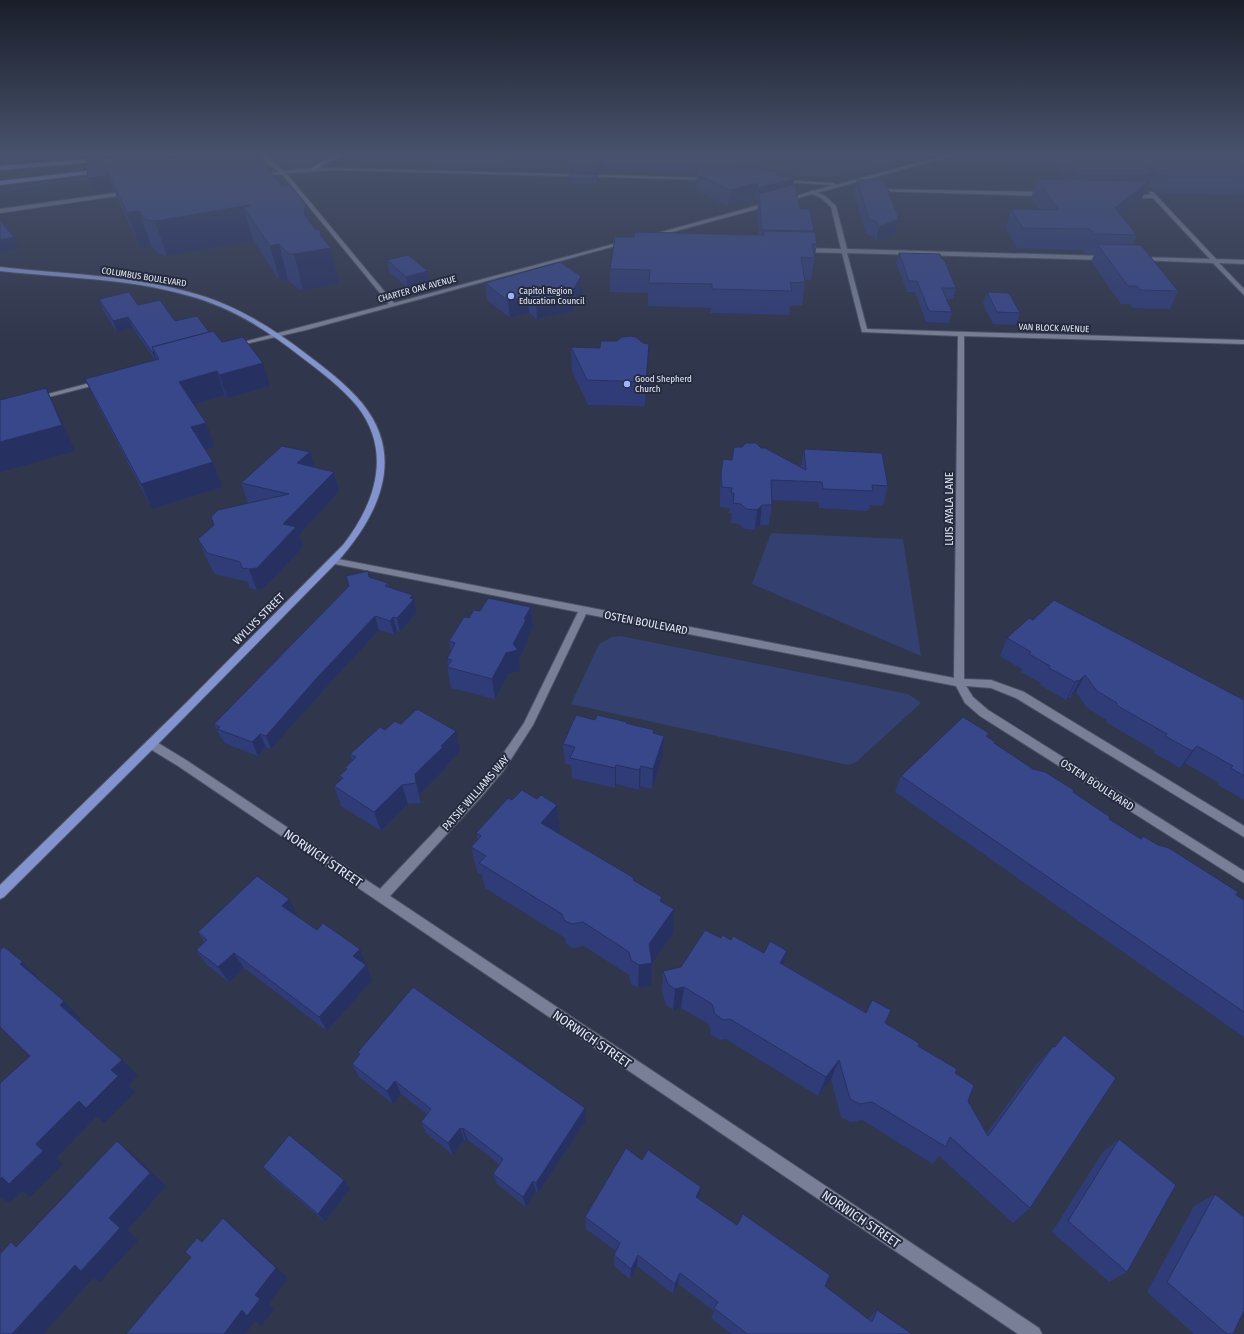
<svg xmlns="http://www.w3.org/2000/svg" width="1244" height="1334" viewBox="0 0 1244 1334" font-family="'Fira Sans Condensed',sans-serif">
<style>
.built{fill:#383f5a}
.green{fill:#344070}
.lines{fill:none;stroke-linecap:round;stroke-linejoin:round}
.street-casing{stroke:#4d5263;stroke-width:2}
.secondary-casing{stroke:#4d5263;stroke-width:2}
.primary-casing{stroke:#4d5263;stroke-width:2}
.highway-casing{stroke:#4d5263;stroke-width:2}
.street{fill:#787f97;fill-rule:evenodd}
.secondary{fill:#787f97;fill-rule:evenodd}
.primary{fill:#8393cf;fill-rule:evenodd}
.highway{fill:#8ba1f4;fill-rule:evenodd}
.street-bridge-casing{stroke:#4d5263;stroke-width:6;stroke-linecap:butt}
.street-bridge{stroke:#787f97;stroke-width:5.5}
.wall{fill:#303c77}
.shaded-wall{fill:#273161}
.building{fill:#38468a;stroke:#273161}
.poi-dot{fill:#9fb3fd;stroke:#262c40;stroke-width:1.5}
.labels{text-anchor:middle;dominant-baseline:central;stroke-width:4;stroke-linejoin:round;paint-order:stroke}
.far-street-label{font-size:9px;fill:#e4e8f6;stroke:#262c40}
.far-poi-label{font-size:9px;fill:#e4e8f6;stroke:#262c40;text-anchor:start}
.street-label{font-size:11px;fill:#e4e8f6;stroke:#262c40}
.near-street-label{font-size:13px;fill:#e4e8f6;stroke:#262c40}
</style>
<rect width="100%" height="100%" fill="#30364b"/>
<!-- built -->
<path class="built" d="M0,156H98L0,163Z
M438,156H922L837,177L433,166Z"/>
<!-- green -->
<path class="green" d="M311,156H334L296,167L283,159Z
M117,173L93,180L58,182L0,193C11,184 98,176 117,173Z
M771,533L903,539L921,656L752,584Z
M621,636L908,694L921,703L855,763L848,765L571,704L599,644L612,637Z"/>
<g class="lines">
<defs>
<path id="street" d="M267,161H271L285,172L281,173L267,163Z
M872,189L1044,192L1047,194L1044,196L874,191H872Z
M812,190L825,196L836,206L847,249L1105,256L1108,258L1105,260L847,253L867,329L1244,340V344L964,336V679L991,680L1024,692L1244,826V837L1016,698L991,688L966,686L973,697L988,710L1244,871V883L980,716L965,703L956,686L586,614L533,725L504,770L481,797L390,896L1039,1328L1042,1334H1018L178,766L147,747L146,744L147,741L151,740L155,741L186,760L380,889L473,791L496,764L524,723L578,612L330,563L329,561L330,559L333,558L954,678L958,336L862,332L842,253L803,252L800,250L803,248L841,249L831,207L821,198L810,193L809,192Z
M1149,192H1153L1216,259L1244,260V264L1219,263L1244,289V295L1213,263L1137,260V258L1139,257L1210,259L1153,198H1130L1127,196L1130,194L1150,195Z"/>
<path id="secondary" d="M943,156H951L787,201L782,200L834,185L782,182L780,180L834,183L836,185Z
M336,168L710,178L712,179L710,180L336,170L286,173L394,303L625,241L630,242L306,330L232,347V345L389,304L282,174L258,176L256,175L300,169Z
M129,191L131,192V194L0,213V209Z
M770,202L773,204L772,205L650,238L647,236Z
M101,380L105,382L103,383L37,400L33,398Z"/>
<path id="primary" d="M0,267C63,274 127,275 189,292C232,303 270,326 305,353C325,368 346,384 362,403C406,457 379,514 339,560L162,740L4,897L0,899V885L186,703L343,545C375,504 393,452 357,406C341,387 320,371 300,356C266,329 229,306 186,295C126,278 62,278 0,271Z"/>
<path id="highway" d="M252,156H272L250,160L247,158Z
M336,156H345L326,163L315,170L310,169L322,161Z
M102,158L104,159V161L0,170V166Z
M104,169L107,171L106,172L0,185V181Z"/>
</defs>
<!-- street casing -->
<use href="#street" class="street-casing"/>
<!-- secondary casing -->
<use href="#secondary" class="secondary-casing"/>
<!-- primary casing -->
<use href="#primary" class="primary-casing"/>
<!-- highway casing -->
<use href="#highway" class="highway-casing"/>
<!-- street -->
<use href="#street" class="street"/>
<!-- secondary -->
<use href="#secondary" class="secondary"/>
<!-- primary -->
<use href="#primary" class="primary"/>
<!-- highway -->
<use href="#highway" class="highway"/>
<defs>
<path id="street-bridge" d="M260,156L269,162"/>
</defs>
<!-- street-bridge casing -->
<use href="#street-bridge" class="street-bridge-casing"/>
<!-- street-bridge -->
<use href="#street-bridge" class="street-bridge"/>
</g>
<!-- wall -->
<path class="wall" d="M87,156H258L282,186L306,205L311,223L331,248L339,284L303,290L298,289L288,280L280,281L254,242L253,240L167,256L159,254L151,246L140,248L117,198L115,192H114L113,190L94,193L88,178V160Z
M571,156H761L760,168L761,171L777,176L794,185L800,209L814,231L817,244L811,280H805V282L802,305L790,306L789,315L710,313L711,308L648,306V293L610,292V269L634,237L759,235L757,210L758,204H757L756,199L728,206L696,190L697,172L603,169L600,170L599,174H598V179L597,184H568V179L572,173Z
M1045,156H1244V195L1156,193L1149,186L1146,193H1144L1141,200L1121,216L1137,235L1133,245L1178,291L1170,309L1132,308L1130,304H1121L1091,261L1094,255L1086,254L1083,250L1017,248L1006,229L1011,209L1039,210L1031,198L1037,179H1063Z
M857,180L895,234L876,242L874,237L866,234L854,194Z
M899,253L956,288L953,299H947L952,312L949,323L926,322L915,292H907L896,263Z
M387,260L428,271L430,283L408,288L389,272Z
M485,283L582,293L572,311L537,319L529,313L510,318L487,300Z
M987,292L1020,313L1016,325L993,324L983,304Z
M99,299L138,305L175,321L209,332L222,342L270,386L227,398L225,395L194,404L215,447L205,450L213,462L222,487L152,509L96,402L85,379L155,360L133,328L117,332L103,310Z
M643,343L649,344L648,369L645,406L588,405L572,371L571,347L600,348Z
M761,448L801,467L804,449L888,486L883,506L870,505L868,511L819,508V502L772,500V505L769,525H760L755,530L744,529L739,524L731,523L732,513H729L730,508L720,507V494L721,474L732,460Z
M314,467L334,472L339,491L299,535L303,547L264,588L257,590L250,588L248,582L215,574L207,560L198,539L250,503H248L241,483Z
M369,577L388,583L389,587L414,599L417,612L400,632L397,631L394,634L379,630L320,694L271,749L266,747L258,756L224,743L222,738H221L214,724Z
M531,607L533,627L528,636V640L519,659L520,671L508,674L495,699L451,688L447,667L448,665L447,659L451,651L449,641L469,618L480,611Z
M1033,620L1244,700V800L1218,785L1219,783L1185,763L1180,768L1154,753L1155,751L1106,722L1107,720L1087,708L1076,692L1070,698L1068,697L1066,700L1040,685L1041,683L1021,672L1022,669L1000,656L1007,638Z
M595,720L627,723L654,733L664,736L663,756L652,789L640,786L639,790L616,784L615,788L572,778L571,765L565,764L563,744Z
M401,724L460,751L447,765V767L420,794L421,803L408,804L381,831L341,806L334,786L341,780L339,776L345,770V768L352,760L350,754L385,730Z
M989,733L987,737L994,744L1033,769L1073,792L1109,819L1141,839L1244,900V1037L895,792L901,776Z
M537,799L557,805L560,830L557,833L634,878V881L661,902L673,933L652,962L651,986L638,988L631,984L629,975L584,946L573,948L566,944L565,938L485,888L482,875L477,872L471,847L478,839L476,833L512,800Z
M297,915V916L366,964V965L372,980L327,1031L244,968L229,982L207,965L196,950L204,942L198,932Z
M721,938L731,940L764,953L885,1023L918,1046L955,1073L968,1101L986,1134L1036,1065L1053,1046L1054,1047L1064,1035L1030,1208L1013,1223L939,1156L933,1164L862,1120L850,1122L841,1117L831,1080L818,1096L726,1039L720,1040L711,1035L709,1024L681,1008L673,1010L666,1005L662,992L663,971L681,967Z
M358,1052L585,1108L586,1120L538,1193L536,1191L526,1207L497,1184L493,1174L499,1164L467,1139L466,1141L464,1139L453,1155L426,1133L421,1122L427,1114L401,1094L393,1104L359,1077L352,1064L359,1055Z
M1119,1139L1127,1272L1109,1282L1052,1232L1102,1153Z
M642,1160L825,1286L868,1319L877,1310L912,1334H731L711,1318L714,1311L678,1284L673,1294L637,1266L630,1279L614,1266V1255L616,1251L586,1229L585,1217Z
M263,1167L344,1180L350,1189L325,1222L271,1176Z
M1215,1194L1233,1334H1194L1147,1292L1194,1206Z"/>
<!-- shaded-wall -->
<path class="shaded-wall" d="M87,156H189L91,168Z
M599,156H602L603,169L600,170L599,174Z
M107,175L113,190L94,193L88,178Z
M108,177H109L115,192H114Z
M794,179L792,195L759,194L758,204H757L758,188Z
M1149,181L1141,200L1107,228L1115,208Z
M758,183L756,199L728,206L730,190Z
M250,205L244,208L253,240L167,256L155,221Z
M306,205L314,239L304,214Z
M139,211L151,246L140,248L127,213Z
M899,219L895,234L876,242L879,227Z
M14,237L19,248L1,252L0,250V240Z
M279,244L288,280L280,281L270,246Z
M331,248L339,284L303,290L294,254Z
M428,271L430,283L408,288L406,277Z
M581,276L582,293L572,311L537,319L536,301Z
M528,295L529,313L510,318L508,301Z
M128,317L133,328L117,332L113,321Z
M649,344L648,369L645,406L646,382Z
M152,352H154L158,363H157Z
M263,363L270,386L227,398L219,375Z
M217,371L225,395L188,406L179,382Z
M46,388L58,413L75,451L0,472V442Z
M206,423L215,447L200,451L191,427Z
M310,452L315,471L297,463Z
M213,462L222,487L152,509L141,484Z
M334,472L339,491L299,535L303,547L264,588L257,590L249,569L283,524Z
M762,505L760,525L755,530L757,510Z
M413,595L417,612L400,632L397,618Z
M531,607L533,627L528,636V640L519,659L520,671L508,674L495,699L492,679L506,653L513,644L524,619Z
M375,616L379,630L320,694L271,749L266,736L315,680Z
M393,617L397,631L394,634L390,621Z
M1085,675L1076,692L1070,698L1079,681Z
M1077,680L1068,697L1066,700L1075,682Z
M456,731L460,751L447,765V767L420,794L421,803L416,783L415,774Z
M260,734L266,747L258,756L252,742Z
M664,736L663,756L652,789L653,769Z
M1197,746L1185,763L1180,768L1192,751Z
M616,765V784L615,788V768Z
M641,766L640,786L639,790V770Z
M402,785L408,804L381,831L374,812Z
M557,805L560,830L544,849L541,823Z
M289,899L297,915L291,922L282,906Z
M674,909L673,933L652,963L651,986L638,988L639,965L649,944Z
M360,949L372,980L327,1031L319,1017L353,956Z
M787,951L781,973L780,963Z
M234,953L244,968L229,982L218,967Z
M23,962L40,980L38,982L20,964Z
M684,987L681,1008L673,1010L675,989Z
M64,1001L81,1018L77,1022L60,1005Z
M122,1060L138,1075L128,1086L135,1092L104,1123L97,1116L56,1158L63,1164L30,1197L22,1191L10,1203L0,1197V1179Z
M839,1060L831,1080L818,1096L826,1077Z
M395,1081L401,1094L393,1104L387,1091Z
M585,1108L586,1120L538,1193L536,1183Z
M460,1128L464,1139L453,1155L448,1143Z
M463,1128L467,1139L466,1141L462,1129Z
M117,1141L134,1155L166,1186L127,1230L138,1240L100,1282L93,1278L43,1334H12L109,1218Z
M344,1180L350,1189L325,1222L318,1214Z
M533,1181L536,1191L526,1207L523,1197Z
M701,1187L698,1200L696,1197Z
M223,1218L237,1230L288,1278L269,1304L274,1309L261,1326L255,1321L245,1334H224L242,1310Z
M638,1255L637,1266L630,1279L631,1269Z
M680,1273L678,1284L673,1294L675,1284Z"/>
<!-- building -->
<path class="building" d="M130,156H183L105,166L109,177H108L107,175L88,178L86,160Z
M183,156H258L282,186L290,185L306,205L304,214L315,229L320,230L321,236L331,248L294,254H289L279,244L270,246L244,208L250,205L155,221L146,220L139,211L127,213L105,166Z
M698,156H761V158L698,157Z
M1064,156H1134L1153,175H1079Z
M1143,156H1244V177L1162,176Z
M697,166L761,168V171H776L777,176L794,177V179L758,188V183L730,190L696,174Z
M570,173L598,174L597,179H568Z
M1037,179L1149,181L1115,208L1137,235L1094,234L1090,229L1023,228L1011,209L1059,210Z
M857,180H884L899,219L879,227L877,222L869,219Z
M795,184L800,209H809L810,211L814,231L762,230L759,194Z
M0,220L14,237L0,240Z
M763,231L815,232L817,244H812L815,258L801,257L805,282L790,283L792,291L712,289V284L649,283L650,270L610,269L615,237H634L635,232L764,235Z
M1097,244L1141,245L1178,291L1140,290L1137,286H1128Z
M899,253L940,254L942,259H944L956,288H942L952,312L929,311L917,281H909Z
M408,255L428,271L406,277L387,260Z
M560,262L581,276L571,293L536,301L528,295L508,301L485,283Z
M129,292L138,305L160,300L175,321L197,316L209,332L152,347L154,352H152L128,317L113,321L99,299Z
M987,292L1009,293L1020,313L997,312Z
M213,331L222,342L243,337L263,363L219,375L217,371L179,382L206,423L191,427L213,462L141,484L85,379L159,359L152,347Z
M630,336L636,337L643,343L649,344L646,382L587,380L571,347L600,348L601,341H617L622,337Z
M46,388L62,425L0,442V400Z
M746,443H756L761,448H765L806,470L804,449L882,453L888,486L872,485L873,491L823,489L822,482L771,480L772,505H762L757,510L746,509L741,504L733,503L734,493H731L732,488L722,487L721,474L723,459L732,460L734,447H742Z
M282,446L310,452L297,463L334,472L283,524L296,527L257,568L249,569L242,568L240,562L207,553L198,539L214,525L211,517L218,510L289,494L241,483Z
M368,571L369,577L388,583L385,586L413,595L410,598L414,599L397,618L393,617L390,621L375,616L315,680L266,736L260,734L252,742L217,729L220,727L214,724L349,586L346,576Z
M488,598L531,607L524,619L526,620L513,644L518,650L506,653L492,679L447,667L452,660L447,659L455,643L449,641L464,617L469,618L474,610L480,611Z
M1054,600L1244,700V776L1231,768L1233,766L1197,746L1192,751L1165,736L1167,734L1116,705L1117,703L1097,691L1085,675L1079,681L1077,680L1075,682L1049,668L1050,666L1029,654L1031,652L1007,638L1029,618L1033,620Z
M416,710H419L456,731L441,746L443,747L415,774L416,783L402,785L374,812L334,786L343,778L339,776L347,769L345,768L356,757L350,754L380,727L385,730L395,721L401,724Z
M576,715L595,720L597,715L627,722L626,723L654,730L653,733L664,736L653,769L641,766L639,770L616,765L615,768L570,758L575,747L563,744Z
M963,717L989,733L986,736L995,742L994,743L1033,769L1045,772L1074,790L1073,792L1110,817L1109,819L1141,839L1143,836L1158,845L1169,848L1238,892L1236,895L1244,900V1012L901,776Z
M522,790L537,799L541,795L557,805L541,823L634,878L633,880L662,897L660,901L674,909L649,944L652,963L639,965L631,960L629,952L583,922L571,924L564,920L562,914L479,863L486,856L471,847L481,836L476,833L508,798L512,800Z
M257,876L289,899L282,906L317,930L323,923L360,949L353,956L366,965L319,1017L234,953L218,967L196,950L207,940L198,932Z
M705,930L721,938L723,935L731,940L733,936L764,953L770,941L787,951L780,963L866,1013L872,1000L891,1010L885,1023L919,1043L918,1046L957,1069L955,1073L974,1085L968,1101L988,1136L1053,1046L1055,1047L1064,1035L1116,1078L1030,1208L950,1137L946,1147L872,1102L860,1104L850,1099L839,1060L826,1077L730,1019L723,1020L715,1014L712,1004L684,987L675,989L668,984L663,971L681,967Z
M4,947L23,962L20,964L64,1001L60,1005L122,1060L111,1070L118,1076L86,1108L79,1101L36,1144L43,1151L9,1184L2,1177L0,1179V1083L30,1056L0,1027V950Z
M413,987L585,1108L536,1183L533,1181L523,1197L493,1174L503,1159L463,1128L462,1129L460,1128L448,1143L421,1122L431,1109L395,1081L387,1091L352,1064L360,1054L358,1052Z
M289,1135L344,1180L318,1214L263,1167Z
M1119,1139L1176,1185L1127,1272L1068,1221Z
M117,1141L150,1173L109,1218L120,1228L81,1271L75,1265L12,1334H0V1254L11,1242L16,1247Z
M626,1148L642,1160L648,1150L701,1187L696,1197L734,1223L737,1225L743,1214L830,1275L825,1286L872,1322L877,1310L912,1334H747L714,1308L718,1302L680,1273L675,1284L638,1255L631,1269L614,1255L620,1243L585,1217Z
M1215,1194L1244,1217V1311L1233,1334H1227L1167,1282Z
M223,1218L276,1268L255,1295L260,1299L247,1316L242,1310L224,1334H126L191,1257L185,1252L197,1238L202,1242Z"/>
<!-- sky -->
<linearGradient id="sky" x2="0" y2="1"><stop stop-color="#1a1e29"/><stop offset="0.45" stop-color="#48526c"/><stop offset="1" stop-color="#48526c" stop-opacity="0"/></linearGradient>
<rect width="1244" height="343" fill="url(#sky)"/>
<!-- markers -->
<g class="poi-dot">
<circle cx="511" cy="296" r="4"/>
<circle cx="627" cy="384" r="4"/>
</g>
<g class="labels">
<!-- far-street labels -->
<g class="far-street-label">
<text transform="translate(144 277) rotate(9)">COLUMBUS BOULEVARD</text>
<text transform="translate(417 289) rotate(-15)">CHARTER OAK AVENUE</text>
<text transform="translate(1054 328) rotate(2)">VAN BLOCK AVENUE</text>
</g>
<!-- far-poi labels -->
<g class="far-poi-label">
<text x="519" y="291">Capitol Region<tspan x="519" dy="10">Education Council</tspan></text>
<text x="635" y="379">Good Shepherd<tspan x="635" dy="10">Church</tspan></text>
</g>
<!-- street labels -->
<g class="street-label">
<text transform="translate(949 509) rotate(-90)">LUIS AYALA LANE</text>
<text transform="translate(259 619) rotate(-45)">WYLLYS STREET</text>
<text transform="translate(646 623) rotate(11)">OSTEN BOULEVARD</text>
<text transform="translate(1097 785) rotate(33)">OSTEN BOULEVARD</text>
<text transform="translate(476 793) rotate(-49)">PATSIE WILLIAMS WAY</text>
</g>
<!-- near-street labels -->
<g class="near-street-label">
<text transform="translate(323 858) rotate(34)">NORWICH STREET</text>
<text transform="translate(592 1039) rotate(34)">NORWICH STREET</text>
<text transform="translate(861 1219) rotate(34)">NORWICH STREET</text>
</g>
</g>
</svg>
